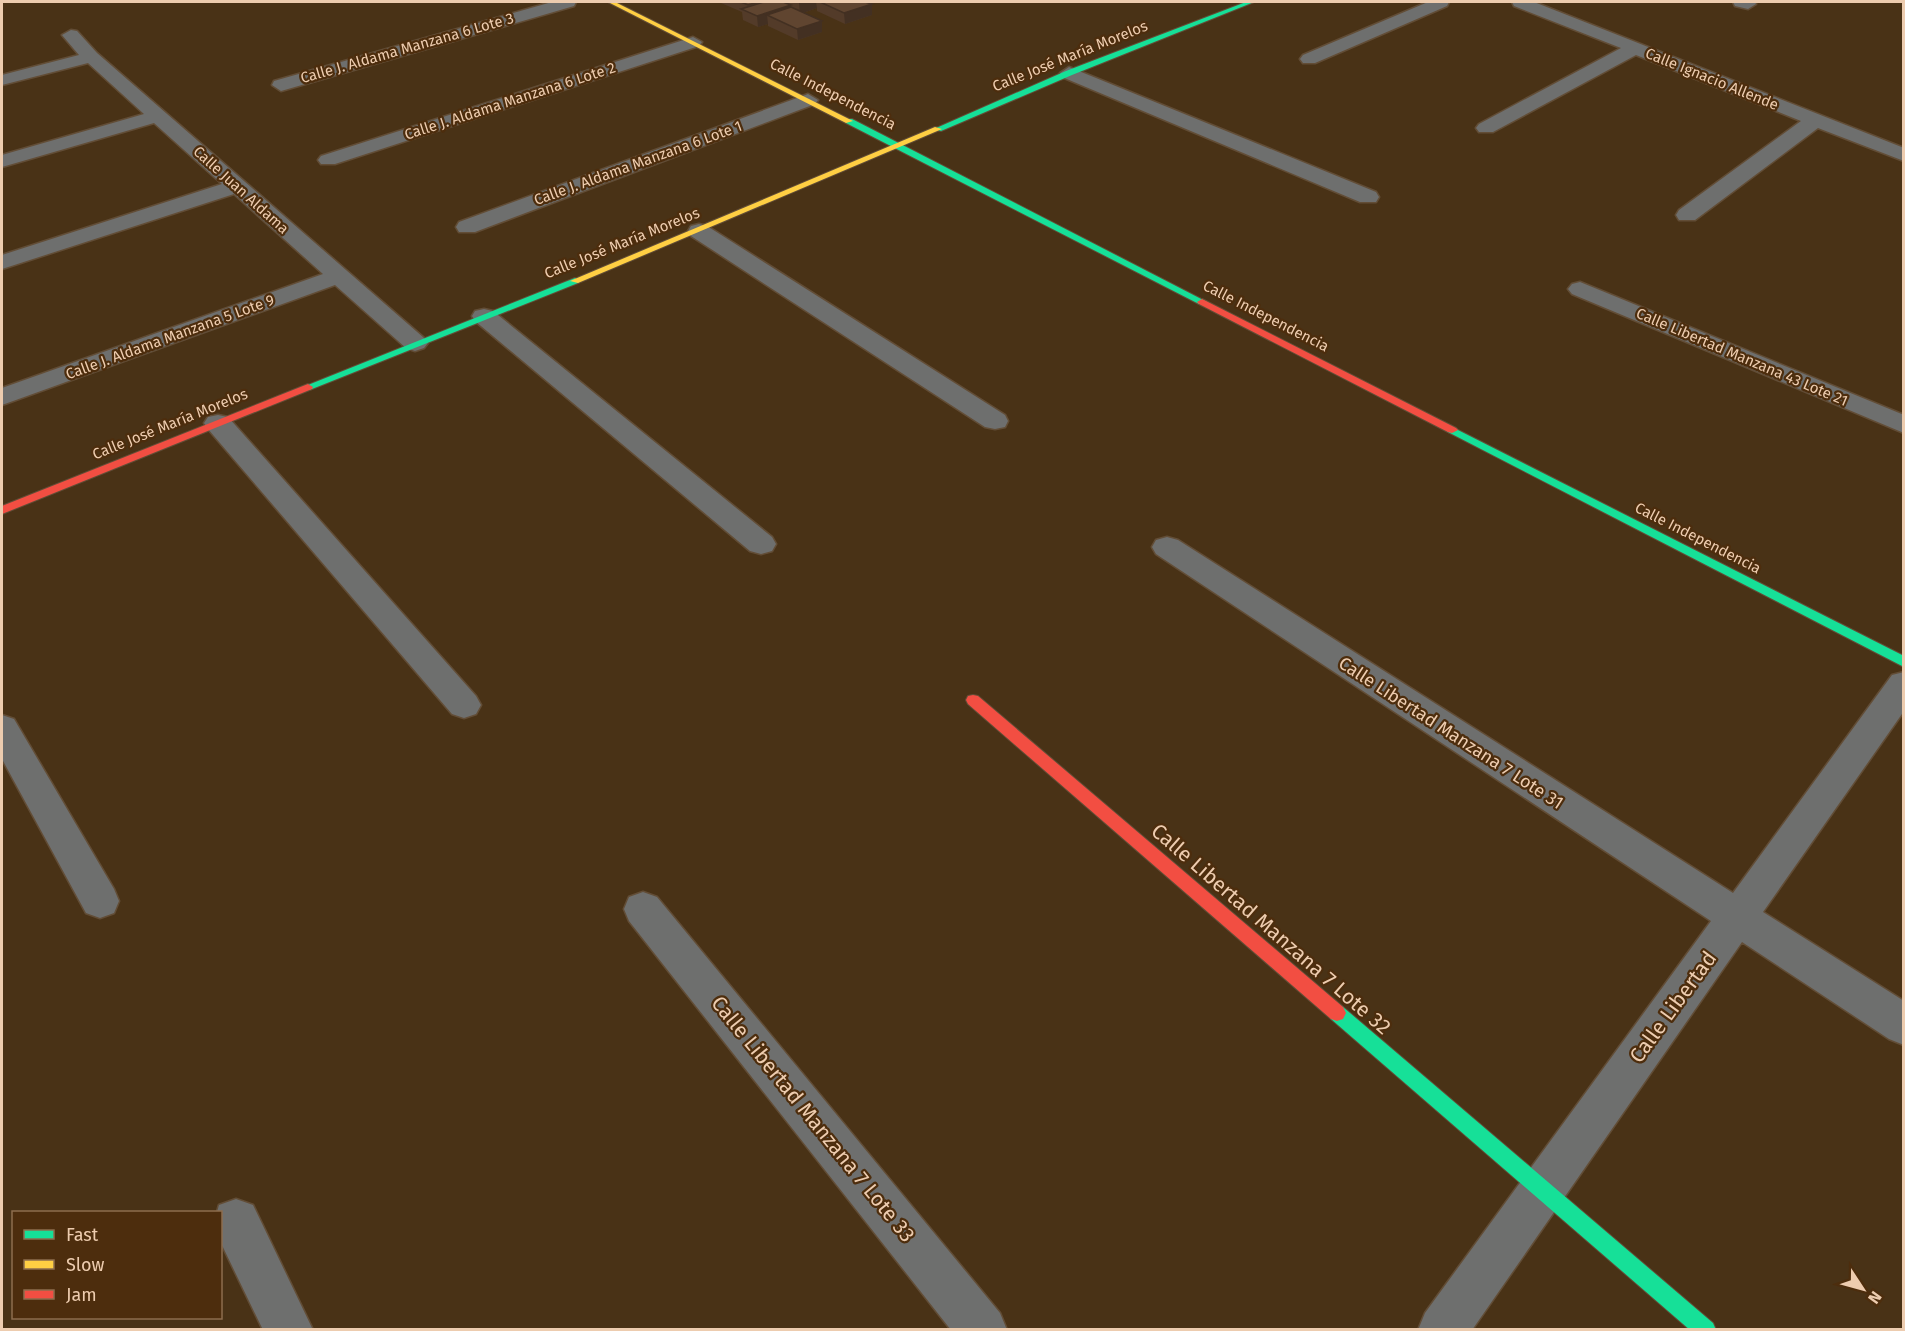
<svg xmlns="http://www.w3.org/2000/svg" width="1905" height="1331" viewBox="0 0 1905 1331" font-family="'Fira Sans',sans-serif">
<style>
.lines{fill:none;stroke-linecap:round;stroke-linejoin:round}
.street-casing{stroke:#624d36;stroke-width:3}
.fast-casing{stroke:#624d36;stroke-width:2}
.slow-casing{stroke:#624d36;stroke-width:2}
.jam-casing{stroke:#624d36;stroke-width:2}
.street{fill:#6e6f6e;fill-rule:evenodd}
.fast{fill:#16e098;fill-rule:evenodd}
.slow{fill:#ffcf43;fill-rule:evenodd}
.jam{fill:#f24e42;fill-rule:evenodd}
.wall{fill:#533b29}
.shaded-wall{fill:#433022}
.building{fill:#604530;stroke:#433022;stroke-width:1.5}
.labels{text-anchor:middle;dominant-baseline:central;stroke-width:4.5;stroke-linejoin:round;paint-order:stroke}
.far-street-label{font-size:15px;fill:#edccaf;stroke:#4d2d0d}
.street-label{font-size:18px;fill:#edccaf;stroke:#4d2d0d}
.near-street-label{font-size:21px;fill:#edccaf;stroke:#4d2d0d}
</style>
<rect width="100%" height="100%" fill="#493216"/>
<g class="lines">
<defs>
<path id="street" d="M552,2H576L574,6L288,89L281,91L272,85L274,81Z
M1428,2H1449L1447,6L1315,63H1303L1300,59L1303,55Z
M1512,2H1534L1904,148V161L1818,128L1695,220H1679L1676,215L1679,210L1801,121L1636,55L1493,132H1479L1476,128L1479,124L1621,48L1514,6Z
M1733,2H1755L1756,4L1748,9L1735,6Z
M71,30L77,31L97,53L424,338L428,343L424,348L415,351L406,348L335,285L2,405V388L323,274L234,194L2,269V255L222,184L154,123L2,167V155L144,114L88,63L2,85V75L79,55L62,35Z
M693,37L702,42L699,46L335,164H321L318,160L321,156Z
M1069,67L1376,192L1379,197L1376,202H1360L1062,77L1060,73Z
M808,94L818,100L815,104L475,232H459L456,227L459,222Z
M699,224L707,226L1005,415L1008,421L1005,427L995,429L985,427L691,236L688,231L691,226Z
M1580,282L1904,415V433L1572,294L1568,289L1572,284Z
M484,309L493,311L772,537L776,544L772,551L761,554L750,551L475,321L472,316L475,311Z
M218,415L228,417L476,696L481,705L476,714L464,718L452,714L208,429L204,423L208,417Z
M1167,537L1178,540L1733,893L1892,675L1904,672V711L1763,912L1904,1001V1045L1889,1039L1742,942L1472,1330H1418L1425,1313L1711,921L1156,554L1152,547L1156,540Z
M2,715L14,719L114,889L119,901L114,913L100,918L86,913L2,759Z
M643,892L657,897L1000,1313L1007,1330H951L629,921L624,909L629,897Z
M236,1199L253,1205L313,1330H263L220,1241V1212H217L219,1205Z"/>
<path id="fast" d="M1246,2H1254L1072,75L941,131L934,129L1066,71Z
M846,119H852L1207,302L1199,304L846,123Z
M575,278L580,281L578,283L312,389L308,390L303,387Z
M1452,427L1904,656V667L1448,432L1446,430Z
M1337,1005L1343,1007L1713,1323L1716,1330H1690L1331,1019L1328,1013L1331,1007Z"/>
<path id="slow" d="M608,2H615L853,121L846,123Z
M935,127L942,129L578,283L570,281Z"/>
<path id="jam" d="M1202,299L1456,428L1458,430L1452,433L1448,432L1199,304L1197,302Z
M308,384L313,387L312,389L2,514V506Z
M973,695L978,696L1343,1007L1346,1013L1343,1019L1337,1021L1331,1019L968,704L966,700L968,696Z"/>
</defs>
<!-- street casing -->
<use href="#street" class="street-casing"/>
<!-- fast casing -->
<use href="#fast" class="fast-casing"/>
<!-- slow casing -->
<use href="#slow" class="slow-casing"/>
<!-- jam casing -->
<use href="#jam" class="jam-casing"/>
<!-- street -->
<use href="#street" class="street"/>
<!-- fast -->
<use href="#fast" class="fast"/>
<!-- slow -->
<use href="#slow" class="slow"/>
<!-- jam -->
<use href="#jam" class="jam"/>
</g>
<!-- wall -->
<path class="wall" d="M721,2H865L872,4V15L845,24L817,11V8L803,13L822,32L798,40L768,26V24L758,27L743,20L742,12L721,3Z"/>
<!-- shaded-wall -->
<path class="shaded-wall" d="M803,2H816L817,8L800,14L799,3Z
M872,4V15L845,24L844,13Z
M791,5L792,16L767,15L768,24L758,27L757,16Z
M822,21V32L798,40L797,29Z"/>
<!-- building -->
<path class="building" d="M741,2H758L748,5Z
M764,2H783L791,5L757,16L741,9Z
M820,2H865L872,4L844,13Z
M791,7L822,21L797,29L767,15Z"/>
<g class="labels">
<!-- far-street labels -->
<g class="far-street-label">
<text transform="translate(407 48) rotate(-16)">Calle J. Aldama Manzana 6 Lote 3</text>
<text transform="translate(1070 56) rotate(-22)">Calle José María Morelos</text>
<text transform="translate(1712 79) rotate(22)">Calle Ignacio Allende</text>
<text transform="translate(833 94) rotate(27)">Calle Independencia</text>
<text transform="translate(510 101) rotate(-18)">Calle J. Aldama Manzana 6 Lote 2</text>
<text transform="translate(638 163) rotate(-20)">Calle J. Aldama Manzana 6 Lote 1</text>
<text transform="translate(241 190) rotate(42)">Calle Juan Aldama</text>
<text transform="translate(622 243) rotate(-22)">Calle José María Morelos</text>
<text transform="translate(1266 316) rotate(27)">Calle Independencia</text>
<text transform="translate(170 337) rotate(-20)">Calle J. Aldama Manzana 5 Lote 9</text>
<text transform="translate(1742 357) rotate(23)">Calle Libertad Manzana 43 Lote 21</text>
<text transform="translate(170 424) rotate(-22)">Calle José María Morelos</text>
<text transform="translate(1698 538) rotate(27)">Calle Independencia</text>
</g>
<!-- street labels -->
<g class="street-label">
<text transform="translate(1451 733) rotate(33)">Calle Libertad Manzana 7 Lote 31</text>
</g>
<!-- near-street labels -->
<g class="near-street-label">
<text transform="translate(1271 929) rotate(41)">Calle Libertad Manzana 7 Lote 32</text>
<text transform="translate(1673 1007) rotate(-54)">Calle Libertad</text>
<text transform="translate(813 1119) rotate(51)">Calle Libertad Manzana 7 Lote 33</text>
</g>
</g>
<!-- border -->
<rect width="1905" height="1331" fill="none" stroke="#edccaf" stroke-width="6"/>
<!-- legend -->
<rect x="12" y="1211" width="210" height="108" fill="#4d2d0d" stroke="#8d6d4e" stroke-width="1.5"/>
<rect x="24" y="1230" width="30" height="9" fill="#16e098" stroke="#8d6d4e" stroke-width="1.5"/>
<text x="66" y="1241" font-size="18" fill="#edccaf">Fast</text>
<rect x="24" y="1260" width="30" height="9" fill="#ffcf43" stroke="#8d6d4e" stroke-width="1.5"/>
<text x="66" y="1271" font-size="18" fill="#edccaf">Slow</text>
<rect x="24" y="1290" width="30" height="9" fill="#f24e42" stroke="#8d6d4e" stroke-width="1.5"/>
<text x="66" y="1301" font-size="18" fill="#edccaf">Jam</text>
<!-- north arrow -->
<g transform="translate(1863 1289) rotate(126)" stroke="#4d2d0d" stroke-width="4.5" paint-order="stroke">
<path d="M0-4.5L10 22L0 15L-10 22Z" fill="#edccaf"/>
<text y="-9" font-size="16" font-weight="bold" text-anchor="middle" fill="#edccaf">N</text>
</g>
</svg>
